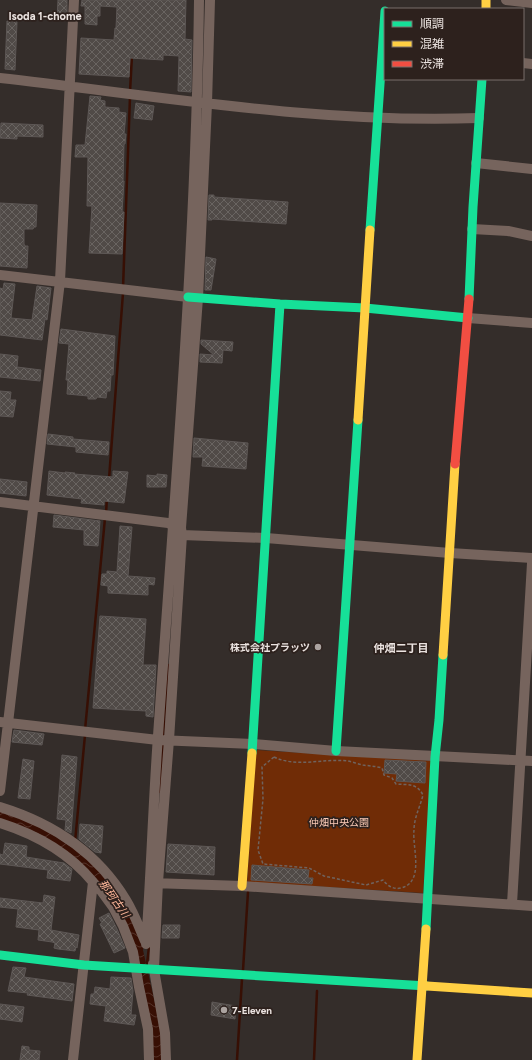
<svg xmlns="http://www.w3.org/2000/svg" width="532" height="1060" viewBox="0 0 532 1060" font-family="Figtree,'Noto Sans JP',sans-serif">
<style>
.green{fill:#702c06}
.water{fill:url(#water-waves)}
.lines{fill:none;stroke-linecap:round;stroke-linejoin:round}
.stream{stroke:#370f04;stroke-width:2.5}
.building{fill:url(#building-cross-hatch);stroke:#5d5755}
.path{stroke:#70635e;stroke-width:1.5;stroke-dasharray:3 2;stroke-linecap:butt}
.street{stroke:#76645d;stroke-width:10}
.fast{stroke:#16e098;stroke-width:9}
.slow{stroke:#ffcf43;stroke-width:9}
.jam{stroke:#f24e42;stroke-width:9}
.poi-dot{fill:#aba3a0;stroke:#2d211d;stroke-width:1.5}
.labels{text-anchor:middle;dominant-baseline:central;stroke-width:3.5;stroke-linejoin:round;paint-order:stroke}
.poi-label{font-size:10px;font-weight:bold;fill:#ebe3e0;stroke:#2d211d;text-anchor:end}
.park-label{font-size:10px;fill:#fccbb7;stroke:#2d211d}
.neighbourhood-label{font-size:11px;font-weight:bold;fill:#ebe3e0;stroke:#2d211d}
.water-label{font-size:11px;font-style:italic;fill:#feb699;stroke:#2d211d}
</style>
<defs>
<pattern id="water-waves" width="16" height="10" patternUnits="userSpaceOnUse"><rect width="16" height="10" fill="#370f04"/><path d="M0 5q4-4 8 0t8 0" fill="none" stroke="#543228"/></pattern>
<pattern id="building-cross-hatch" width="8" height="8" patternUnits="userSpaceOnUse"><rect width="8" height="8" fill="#504a47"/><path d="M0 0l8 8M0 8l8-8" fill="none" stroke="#696461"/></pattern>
</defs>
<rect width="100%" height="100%" fill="#342d2a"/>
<!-- green -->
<path class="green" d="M256,750L432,761L423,893L247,882Z"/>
<!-- water -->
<path class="water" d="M0,810L28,818L89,859L124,901L144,946L143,950L161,1030V1060H152L136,953L91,875L0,820Z"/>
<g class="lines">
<!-- stream -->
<path class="stream" d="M130,92L132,55
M123,288L130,97
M109,479L123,293
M106,513L107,498
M85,730L105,518
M163,738L168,665
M160,792L163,743
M75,842L85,735
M147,964L149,947
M243,970L248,892
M237,1060L242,979
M314,1060L317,991"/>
</g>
<!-- building -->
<path class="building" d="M58,0H67V19L57,18Z
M82,0H186L185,39L192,40L191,92L178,91L179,56L163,55V60L130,58L129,77L79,74L81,38L114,40L115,28H116L117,7L100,6V16H97V25L85,24V6H81Z
M7,21L17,22L15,70L5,69Z
M90,96L101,97L100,100L105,101V107L119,108V112L126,113L124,134H126L125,144H124L123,181H124L122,212H124L122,254L89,253L92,206H87L88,157H75L76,145H85Z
M136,103L154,106L152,120L134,118Z
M1,123L43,125V137L17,136V139L0,138Z
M209,195H214V197L288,202L286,224L212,219V220H208Z
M0,203L37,205L36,227H34L33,229H24V244L25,246H28L27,268L0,266Z
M206,257L216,259L211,290H205Z
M4,283L15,284L11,318L32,320L37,286L51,288L47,320L45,319L42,340L0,335V288L3,289Z
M61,329L115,336L113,375H111L110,391H107L106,398L97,397L96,399H88V396L67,394L68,380H66L69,344L59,343Z
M201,340L233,342L232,351L223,350L222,363L200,362V354L214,355L201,344Z
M0,354L18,356L17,367L41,370L40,381L0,377Z
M0,391L11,392L10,400H16L13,417L0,416Z
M48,434L73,437V439L109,442L108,455L76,452V447L47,444Z
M194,438L248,443L246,469L202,466L203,457H193Z
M49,471L65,473V472L75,473L74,474L113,477V471L128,472L124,503L104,501V505L93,504L81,503L82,499L47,495Z
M157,474L167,475L166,487H147V475L157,476Z
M0,479L27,482L26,496L0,493Z
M54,515L100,521L98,546L84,545V530L53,527Z
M120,526L132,527L128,576L155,578L154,585L148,584V595L108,593V586L101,585L102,574H107V571L117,572Z
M100,616L146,619L143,665H156L153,717L146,716V711L93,708Z
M14,730L44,734L42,745L12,742Z
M62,755L77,757L71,833L65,830L66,820L57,819Z
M23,759L34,761L30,799L18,798Z
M385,760L426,762L425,783L396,781L397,774L384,773Z
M80,824L103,826L101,853L95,852L79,839Z
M5,843L27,846L26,857L64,863L72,869L70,881L47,878L48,870L0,864V854L3,855Z
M168,844L215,847L214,875L166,872Z
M252,865L309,870L308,878H313L312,884L251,880Z
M44,895L55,897L51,930L79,935L77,948L76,947L75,951L58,949L54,948L55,943L52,942L38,940L39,930L16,927L18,909L0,907V898L43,903Z
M109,913L117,929L125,948L114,953L100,924L102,923L99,918Z
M163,925H180L179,938H162Z
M13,967L26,968L24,977L74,984L72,1001L27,995L28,993L8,991Z
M111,977L131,978L133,991L131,1015H136L134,1025L104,1021L106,1006L90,1004L91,994H94L95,987L110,989Z
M212,1002L236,1006L235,1019L211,1015Z
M0,1004L24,1007L22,1022L0,1019Z
M22,1046L29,1047V1050L40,1051L39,1060H20Z"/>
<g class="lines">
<!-- path -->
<path class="path" d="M274,757C297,768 324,758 348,761C353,762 358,764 363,765C369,766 375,766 382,768L384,775L392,778L396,784C408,785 417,783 423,795C420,807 414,818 414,830C412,847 425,882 401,888C393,890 387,885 383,880L366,885L324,876L309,868L263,864L258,850L263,799L262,767Z"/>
<!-- street -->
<path class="street" d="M506,0L532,3
M523,63L532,64
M0,78C159,96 318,124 479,118
M476,163L532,169
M472,229L508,231L532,236
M0,275L188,297
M468,318L532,323
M0,502L168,523L178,527
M182,535L266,538L450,553L532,558
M0,722L158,740L253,744L336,751L532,761
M0,791L60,281L74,0
M0,807C52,823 97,852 126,900C134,913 139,927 145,941
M0,823C35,834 69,853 93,882L73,1060
M93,882L102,892L113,907L123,926L133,952L139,987L148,1029L149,1060
M152,883L242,886L532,906
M512,904L532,563
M146,944C151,875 153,805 158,736C175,491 196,246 199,0
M153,964L165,1033L166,1060
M154,969L158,882L169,740L182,535L181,528L198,298L207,104L210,0"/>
<!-- fast -->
<path class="fast" d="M370,230L385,11
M188,297L280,304L365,308L468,318
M469,299L473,207L482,79
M336,751L358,420
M252,753L280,304
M426,929L435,757L439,720L443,655
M0,955L84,965L427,986"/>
<!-- slow -->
<path class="slow" d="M486,0V9
M358,420L370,230
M443,655L455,464
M242,886L252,753
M427,986L532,993
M417,1060L426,929"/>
<!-- jam -->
<path class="jam" d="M455,464L469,299"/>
</g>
<!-- markers -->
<g class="poi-dot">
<circle cx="318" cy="647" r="4"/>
<circle cx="224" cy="1010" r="4"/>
</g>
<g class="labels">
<!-- poi labels -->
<g class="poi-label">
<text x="310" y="647">株式会社プラッツ</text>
<text x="232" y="1010" text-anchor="start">7-Eleven</text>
</g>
<!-- park labels -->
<g class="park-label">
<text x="339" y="822">仲畑中央公園</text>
</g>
<!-- neighbourhood labels -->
<g class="neighbourhood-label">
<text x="45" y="16">Isoda 1-chome</text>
<text x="401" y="648">仲畑二丁目</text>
</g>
<!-- water labels -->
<g class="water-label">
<text transform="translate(114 899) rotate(55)">那珂古川</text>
</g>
</g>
<!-- legend -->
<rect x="384" y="8" width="140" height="72" fill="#2d211d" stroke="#796f6b"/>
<rect x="392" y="21" width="20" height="6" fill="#16e098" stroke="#796f6b"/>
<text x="420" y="28" font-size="12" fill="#ebe3e0">順調</text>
<rect x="392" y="41" width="20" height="6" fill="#ffcf43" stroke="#796f6b"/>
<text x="420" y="48" font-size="12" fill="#ebe3e0">混雑</text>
<rect x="392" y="61" width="20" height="6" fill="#f24e42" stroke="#796f6b"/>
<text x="420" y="68" font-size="12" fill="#ebe3e0">渋滞</text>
</svg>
